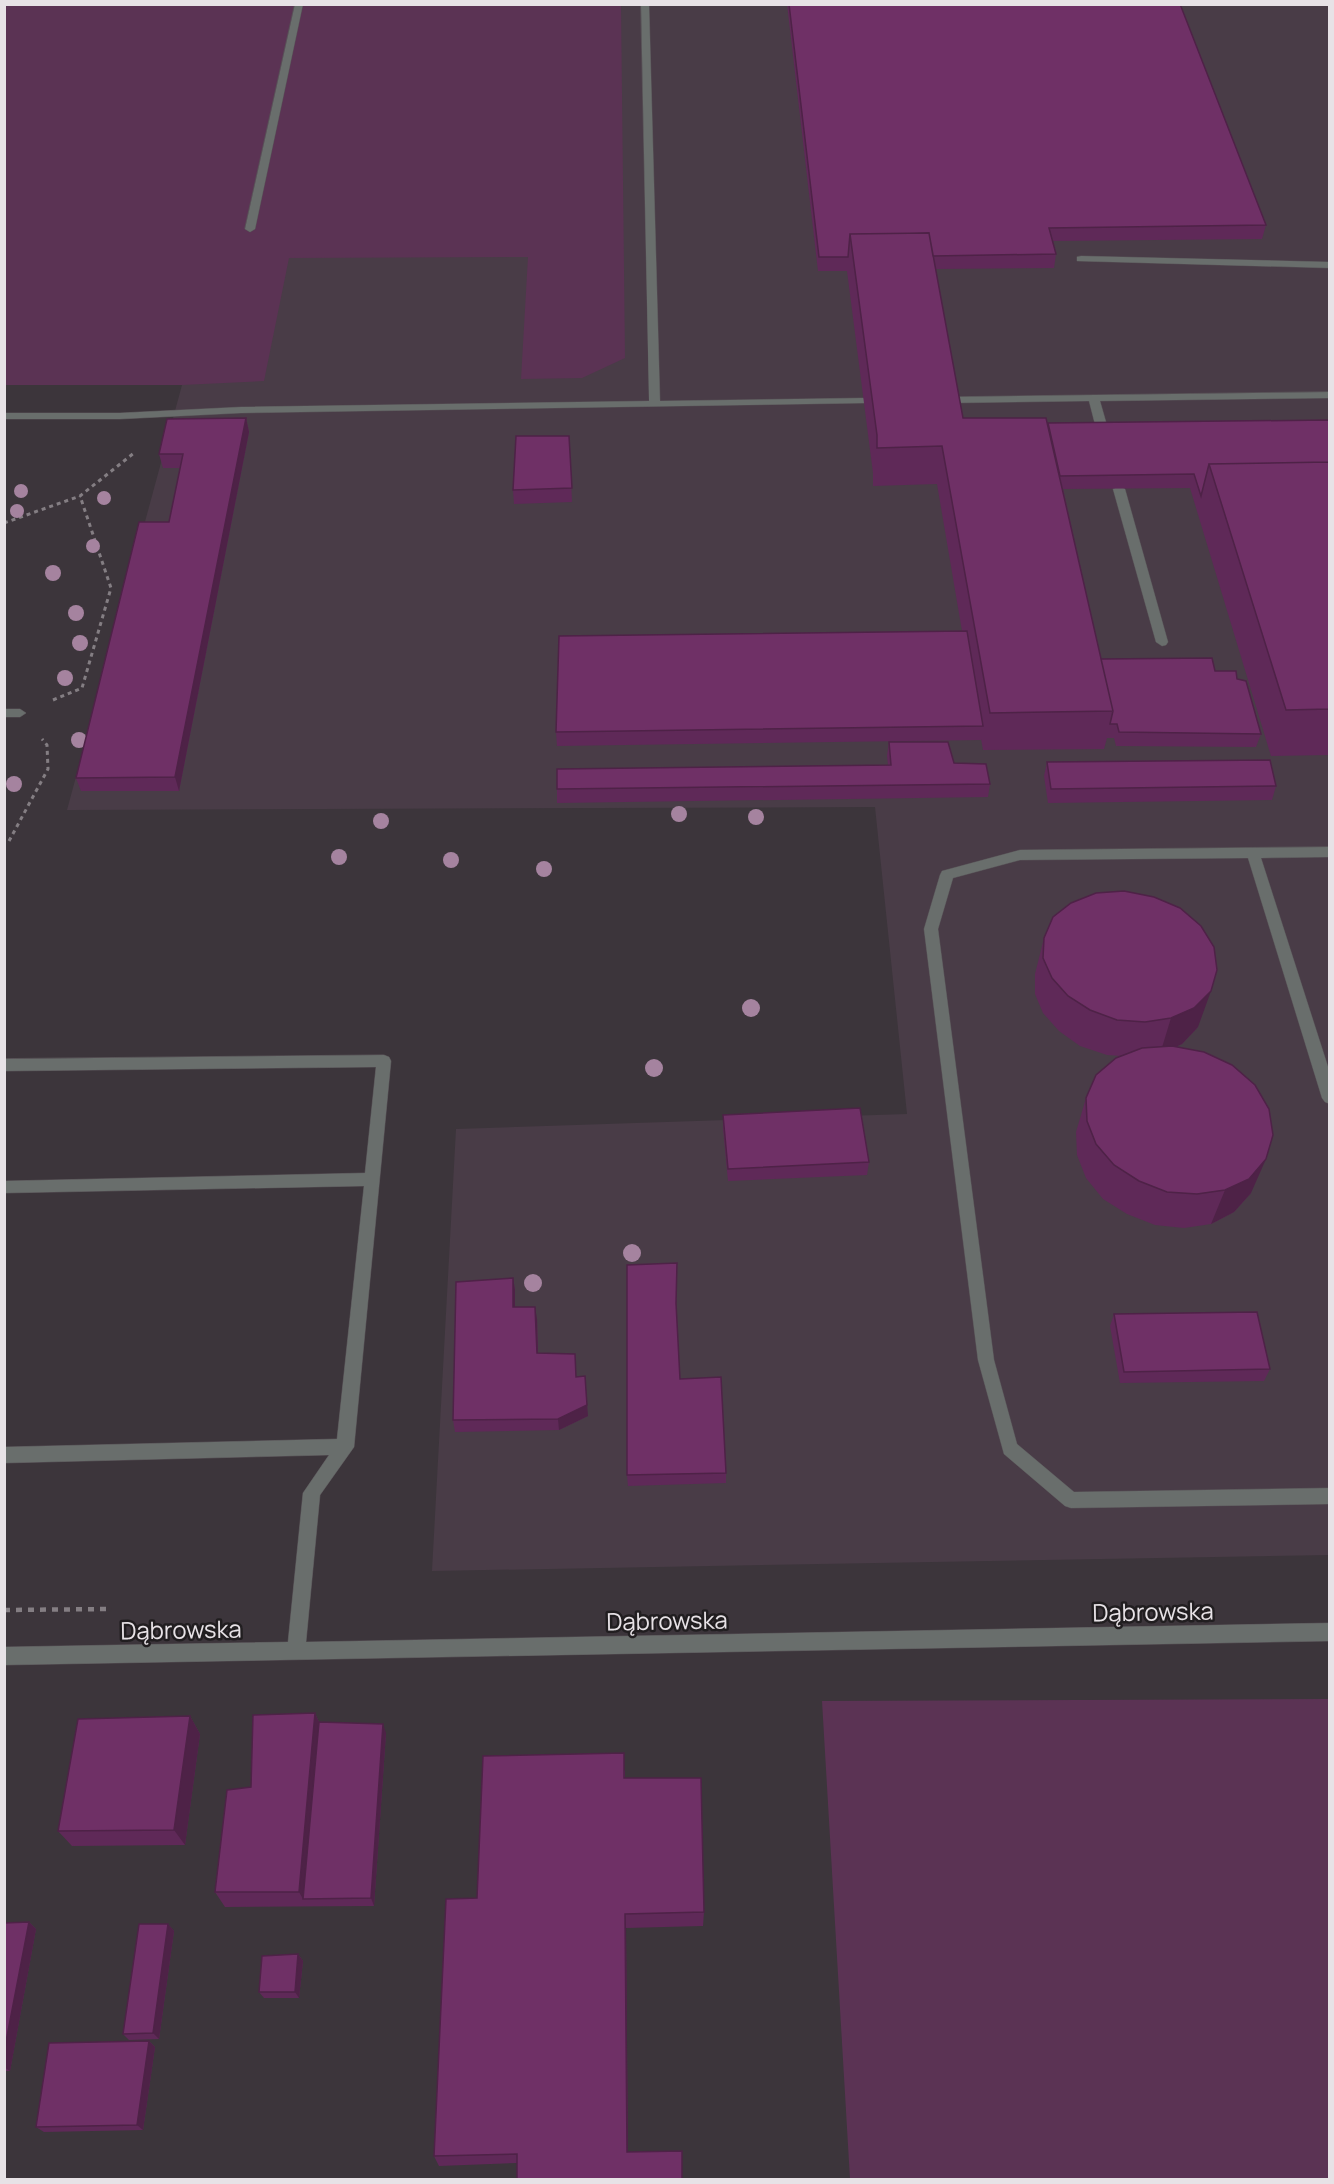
<svg xmlns="http://www.w3.org/2000/svg" width="1334" height="2184" viewBox="0 0 1334 2184" font-family="Manrope,sans-serif">
<style>
.built{fill:#493c47}
.green{fill:#5b3354}
.lines{fill:none;stroke-linecap:round;stroke-linejoin:round}
.minor-casing{stroke:#575156;stroke-width:1}
.path-far1{stroke:#847e83;stroke-width:3;stroke-dasharray:4 4;stroke-linecap:butt}
.path{stroke:#847e83;stroke-width:4.5;stroke-dasharray:6 6;stroke-linecap:butt}
.minor{fill:#696e6c;fill-rule:evenodd}
.tree{fill:#a5839f}
.wall{fill:#5f2958}
.shaded-wall{fill:#4e2247}
.building{fill:#6f3066;stroke:#4e2247;stroke-width:1.5}
.labels{text-anchor:middle;dominant-baseline:central;stroke-width:5;stroke-linejoin:round;paint-order:stroke}
.near-street-label{font-size:24px;fill:#e7e2e6;stroke:#211e20}
</style>
<rect width="100%" height="100%" fill="#3c353b"/>
<!-- built -->
<path class="built" d="M4,5H1329V1555L432,1571L456,1129L907,1114L875,807L67,810L182,385H5Z"/>
<!-- green -->
<path class="green" d="M4,5H621L625,358L582,378L521,379L528,257L289,258L264,381L182,385H5Z
M1329,1699V2179H850L822,1701Z"/>
<g class="lines">
<defs>
<path id="minor" d="M295,4H303L255,229L250,232L245,229Z
M641,4H649L660,401L863,398L867,399V403L241,413L120,419H4V413H120L241,407L649,401Z
M1081,256L1330,262V268L1077,261V257Z
M1330,392V398L1100,401L1110,436L1104,439L1098,436L1089,401L949,403L944,400L949,397Z
M1119,486L1125,489L1168,642L1166,645L1162,646L1156,642L1113,489Z
M4,709H20L26,713L20,717H4Z
M1330,847V857L1261,858L1330,1073V1104L1325,1102L1322,1098L1248,858L1020,860L953,878L938,929L994,1360L1017,1444L1074,1492L1330,1488V1504L1071,1508L1065,1506L1004,1454L978,1360L924,929L940,875L942,871L1020,850Z
M384,1055L389,1057L391,1061L354,1447L320,1495L306,1642L1330,1623V1641L4,1665V1647L288,1642L303,1493L329,1455L4,1463V1447L337,1439L364,1186L4,1193V1181L365,1173L376,1067L4,1071V1059Z"/>
</defs>
<!-- minor casing -->
<use href="#minor" class="minor-casing"/>
<!-- path-far1 -->
<path class="path-far1" d="M4,523L80,496L134,453
M53,700L82,688L111,588L80,496
M9,841L48,769L47,745L42,739"/>
<!-- path -->
<path class="path" d="M4,1610L112,1609"/>
<!-- minor -->
<use href="#minor" class="minor"/>
</g>
<!-- trees -->
<g class="tree">
<circle cx="21" cy="491" r="7"/>
<circle cx="104" cy="498" r="7"/>
<circle cx="17" cy="511" r="7"/>
<circle cx="93" cy="546" r="7"/>
<circle cx="53" cy="573" r="8"/>
<circle cx="76" cy="613" r="8"/>
<circle cx="80" cy="643" r="8"/>
<circle cx="65" cy="678" r="8"/>
<circle cx="79" cy="740" r="8"/>
<circle cx="14" cy="784" r="8"/>
<circle cx="679" cy="814" r="8"/>
<circle cx="756" cy="817" r="8"/>
<circle cx="381" cy="821" r="8"/>
<circle cx="339" cy="857" r="8"/>
<circle cx="451" cy="860" r="8"/>
<circle cx="544" cy="869" r="8"/>
<circle cx="751" cy="1008" r="9"/>
<circle cx="654" cy="1068" r="9"/>
<circle cx="632" cy="1253" r="9"/>
<circle cx="533" cy="1283" r="9"/>
</g>
<!-- wall -->
<path class="wall" d="M787,4H1180L1266,225L1262,239L1053,241L1056,254L1054,268L935,269L963,418L1048,425L1329,420V755L1271,756L1190,488L1063,489L1101,659L1215,671L1237,679L1261,734L1256,747L1116,746L1114,738H1107L1104,749L983,750L981,739V740L557,746L556,732L962,631L937,484L873,486V473L847,271H818Z
M246,418L249,432L179,791H81L76,778L169,522L180,468H163L159,454Z
M569,436L572,502L514,504L513,490Z
M889,742L954,763L990,784L988,797L557,803V789L888,765L887,756Z
M1047,762L1276,786L1272,800L1048,803L1044,776Z
M1044,938L1198,1027L1182,1044L1176,1046L1251,1193L1234,1212L1211,1224L1184,1228L1155,1225L1127,1214L1103,1199L1086,1178L1077,1155L1076,1132L1086,1098L1121,1056L1107,1055L1080,1046L1059,1031L1043,1013L1035,994V974Z
M723,1115L869,1162L867,1175L728,1181L723,1128Z
M513,1278L515,1290V1307L537,1319L538,1354L576,1377L588,1416L559,1430L455,1432L453,1420Z
M676,1305L680,1379L726,1473V1483L628,1486L627,1475Z
M1114,1314L1270,1369L1264,1381L1120,1383L1110,1326Z
M315,1713L319,1722L386,1733L374,1906L225,1907L215,1892L251,1787Z
M190,1716L200,1734L185,1845L72,1846L58,1831Z
M625,1770V1778L704,1912L703,1926L626,1928L628,2152L517,2163L439,2166L434,2156L477,1898Z
M29,1922L36,1929L10,2071H4V1923Z
M168,1924L174,1931L159,2039L129,2040L123,2034Z
M298,1954L303,1961L299,1998H264L259,1992Z
M149,2041L155,2047L143,2130L44,2132L36,2127Z"/>
<!-- shaded-wall -->
<path class="shaded-wall" d="M246,418L249,432L179,791L175,777Z
M1211,991L1198,1027L1182,1044L1160,1054L1171,1018Z
M1266,1159L1251,1193L1234,1212L1211,1224L1225,1190Z
M513,1278L515,1290V1319L513,1307Z
M535,1307L537,1319L538,1365L537,1353Z
M585,1376L588,1416L559,1430L558,1419Z
M315,1713L323,1731L303,1899L299,1892Z
M190,1716L200,1734L185,1845L174,1830Z
M383,1724L386,1733L374,1906L371,1898Z
M625,1914L626,1928L628,2161L627,2152Z
M29,1922L36,1929L10,2071L4,2067V2052Z
M168,1924L174,1931L159,2039L153,2033Z
M298,1954L303,1961L299,1998L295,1992Z
M149,2041L155,2047L143,2130L137,2125Z"/>
<!-- building -->
<path class="building" d="M789,4H1180L1266,225L1049,228L1056,254L933,256L929,233L850,234L848,257H819Z
M929,233L963,418H1046L1113,711L990,713L942,446L877,448V435L850,234Z
M246,418L175,777L76,778L139,522H169L183,454H159L167,419Z
M1329,420V462L1209,464L1201,496L1194,474L1060,476L1048,423Z
M516,436H569L572,488L513,490Z
M1329,462V709L1286,710L1209,464Z
M967,631L983,726L556,732L559,636Z
M1212,658L1215,671H1236L1237,679L1246,681L1261,734L1119,732L1117,724H1110L1113,711L1101,659Z
M889,742H948L954,763L986,764L990,784L557,789V769L891,765Z
M1270,760L1276,786L1051,789L1047,762Z
M1124,891L1154,897L1180,908L1201,926L1214,947L1217,970L1211,991L1194,1008L1171,1018L1145,1022L1117,1020L1090,1010L1068,996L1052,978L1043,958L1044,938L1053,917L1071,903L1096,893Z
M1172,1046L1204,1052L1232,1065L1255,1085L1269,1109L1273,1135L1266,1159L1249,1179L1225,1190L1197,1194L1167,1192L1139,1181L1114,1165L1096,1144L1087,1121L1086,1098L1096,1075L1116,1058L1142,1048Z
M860,1108L869,1162L728,1169L723,1115Z
M677,1263L676,1303L680,1379L721,1377L726,1473L627,1475V1265Z
M513,1278V1307H535L537,1353L575,1354L576,1377L585,1376L587,1405L558,1419L453,1420L456,1282Z
M1257,1312L1270,1369L1124,1372L1114,1314Z
M315,1713L299,1892H215L227,1790L251,1787L253,1715Z
M190,1716L174,1830L58,1831L78,1719Z
M319,1722L383,1724L371,1898L303,1899Z
M624,1753V1778H701L704,1912L625,1914L627,2152L682,2151V2180H517V2154L434,2156L446,1899L477,1898L483,1756Z
M29,1922L4,2052V1923Z
M139,1924H168L153,2033L123,2034Z
M298,1954L295,1992H259L262,1956Z
M149,2041L137,2125L36,2127L49,2043Z"/>
<g class="labels">
<!-- near-street labels -->
<g class="near-street-label">
<text transform="translate(1153 1611) rotate(-1)">Dąbrowska</text>
<text transform="translate(667 1620) rotate(-1)">Dąbrowska</text>
<text transform="translate(181 1629) rotate(-1)">Dąbrowska</text>
</g>
</g>
<!-- border -->
<rect width="1334" height="2184" fill="none" stroke="#e7e2e6" stroke-width="12"/>
</svg>
